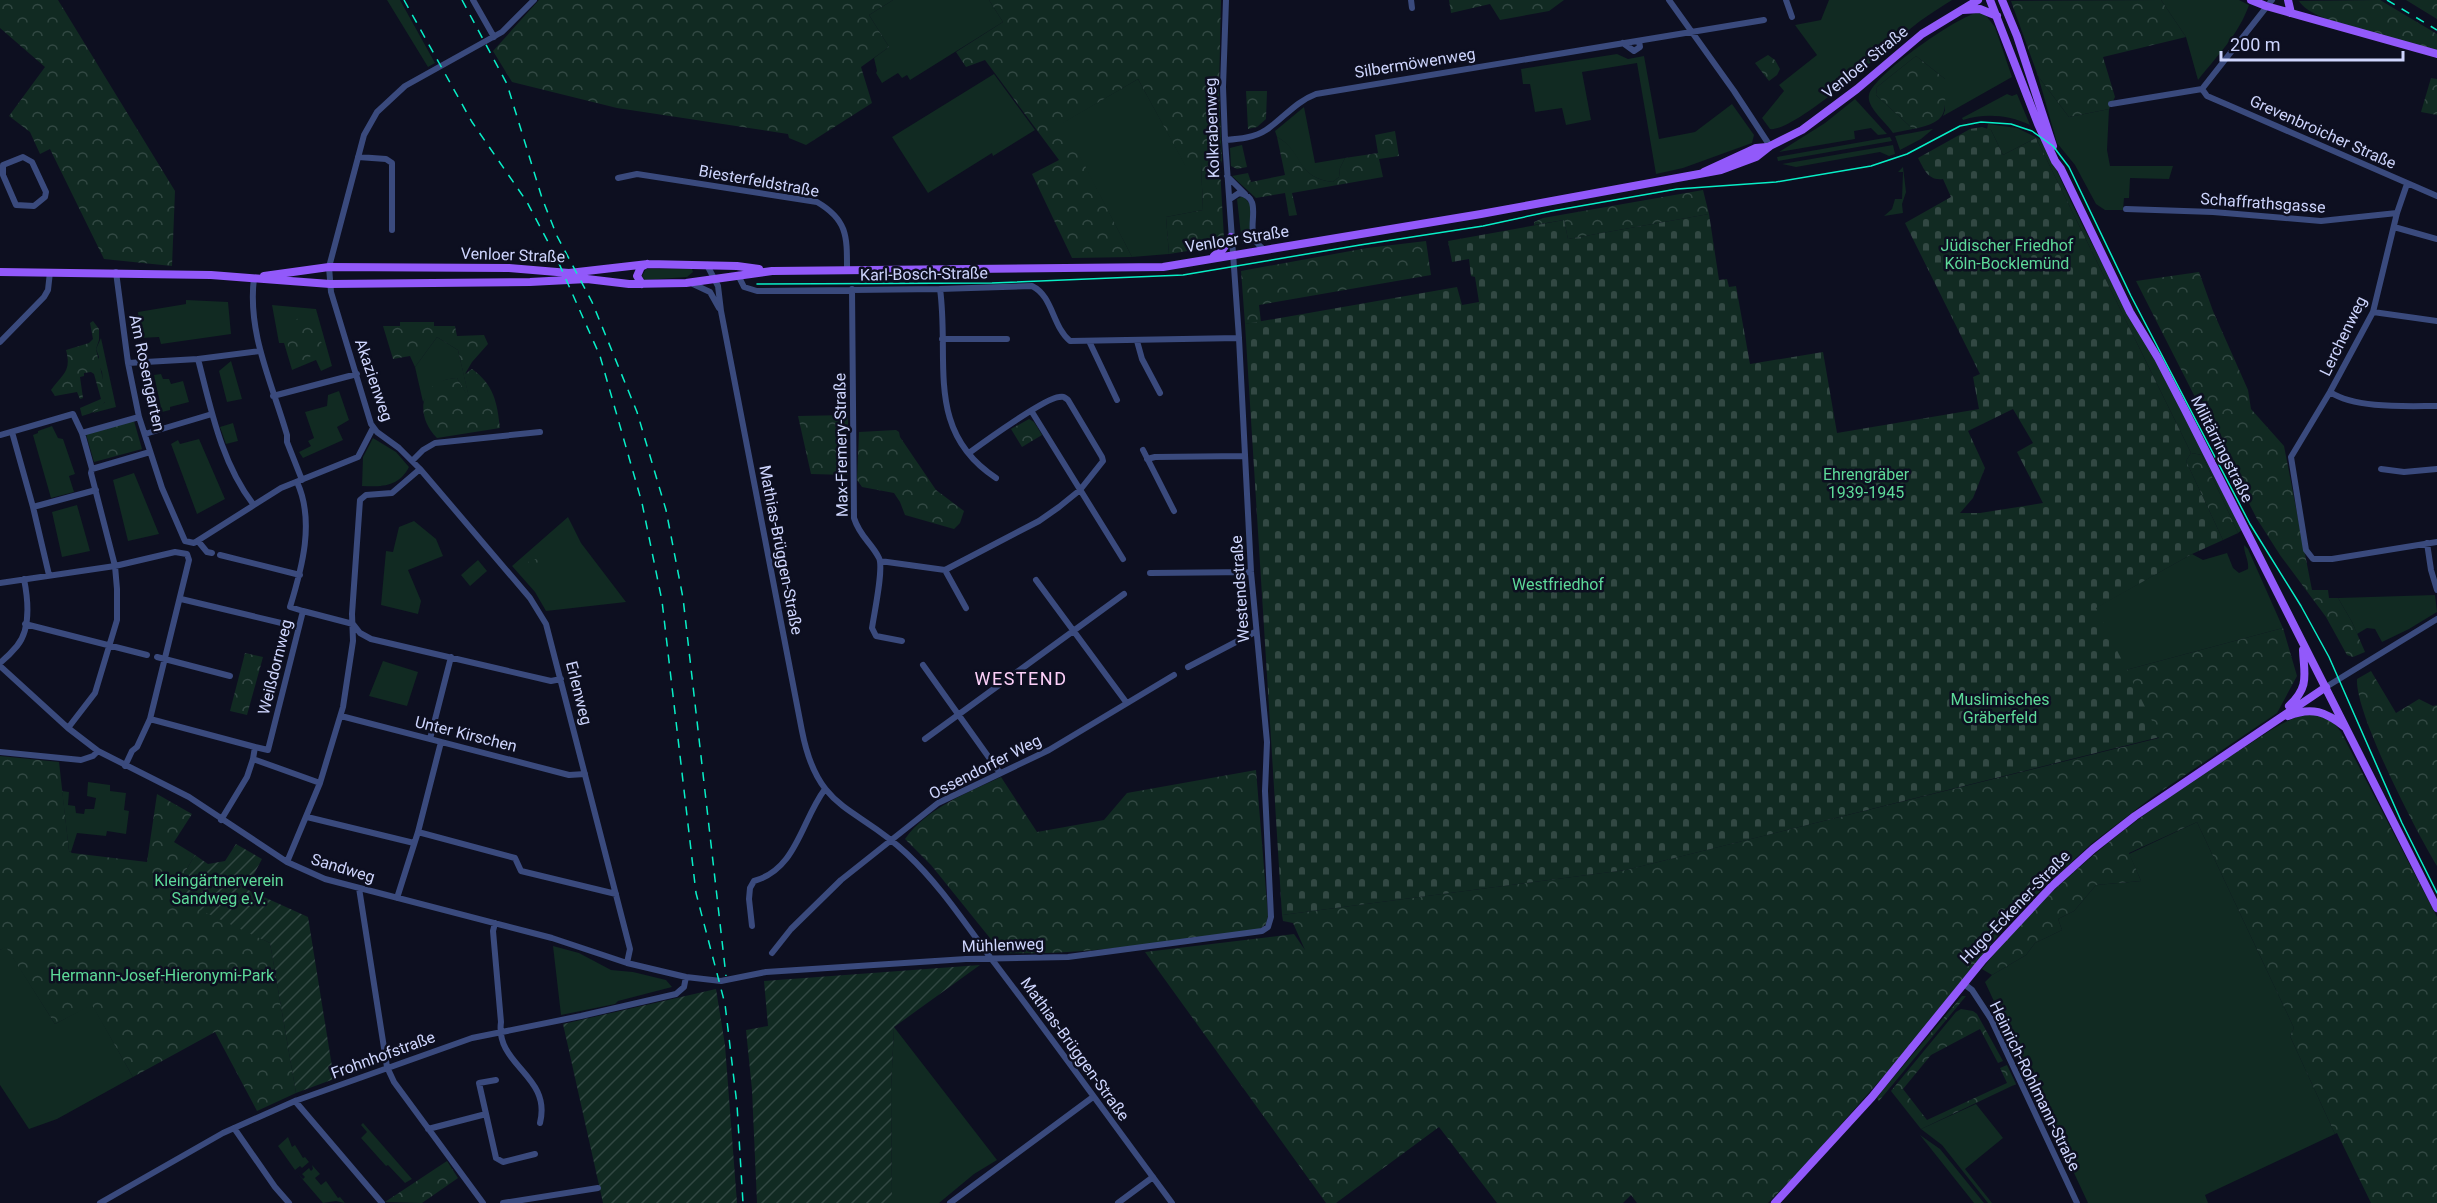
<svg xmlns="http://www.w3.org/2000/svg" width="2437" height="1203" viewBox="0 0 2437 1203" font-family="Roboto,sans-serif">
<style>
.grass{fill:#112a22}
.forest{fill:url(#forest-crowns)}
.cemetery{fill:url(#cemetery-stones);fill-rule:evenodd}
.garden{fill:url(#garden-furrows)}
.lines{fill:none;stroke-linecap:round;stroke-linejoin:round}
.minor{stroke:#3a4a7d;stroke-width:6}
.major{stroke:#9259fa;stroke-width:8}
.tram{stroke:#08efc7;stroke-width:1.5}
.rail{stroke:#08efc7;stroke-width:1.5;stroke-dasharray:9 8;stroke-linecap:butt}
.labels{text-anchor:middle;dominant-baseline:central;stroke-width:5;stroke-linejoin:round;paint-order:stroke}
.street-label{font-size:16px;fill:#ced5fd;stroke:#0d0f20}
.park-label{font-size:16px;fill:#5dda99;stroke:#0d0f20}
.neighbourhood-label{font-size:18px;letter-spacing:1.5px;fill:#fdd0f9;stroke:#0d0f20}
</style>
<defs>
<pattern id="forest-crowns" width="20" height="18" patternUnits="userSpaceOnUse" patternTransform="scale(1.5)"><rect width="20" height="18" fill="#112a22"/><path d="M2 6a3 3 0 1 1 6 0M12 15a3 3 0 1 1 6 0" fill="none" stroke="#324843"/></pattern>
<pattern id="cemetery-stones" width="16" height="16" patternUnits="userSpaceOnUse" patternTransform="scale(1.5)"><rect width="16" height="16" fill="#112a22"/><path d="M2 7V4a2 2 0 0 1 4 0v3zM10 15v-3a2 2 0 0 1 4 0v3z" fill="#324843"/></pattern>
<pattern id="garden-furrows" width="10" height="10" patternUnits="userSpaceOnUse" patternTransform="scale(1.5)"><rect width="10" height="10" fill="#112a22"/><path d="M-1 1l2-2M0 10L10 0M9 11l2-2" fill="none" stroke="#324843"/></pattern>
</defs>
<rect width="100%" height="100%" fill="#0d0f20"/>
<!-- grass -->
<path class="grass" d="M387,0H400L435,63L428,67Z
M893,0H989L1003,22L910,80L907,75L902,78L898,73L882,83L876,73L877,71L874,58L889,47L869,15Z
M1829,0H1952C1938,9 1923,18 1910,29C1888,47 1794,133 1770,129L1762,118L1784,91L1779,85L1817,55L1795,25L1821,20Z
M2161,0H2239L2249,5C2239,34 2217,56 2198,80L2186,37Z
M1979,12L1984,13L1995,27L2012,77L1943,116L1945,110V79L1916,56L1877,87L1876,95L1913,129L1893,133C1887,123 1866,107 1869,95C1873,75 1958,16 1979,12Z
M1617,54L1628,59L1644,56L1659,139L1695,132L1732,104L1754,135L1752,143L1683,168L1656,174L1637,63L1582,72L1591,120L1566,125L1562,108L1535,112L1530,84H1523L1521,69Z
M994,74L1035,130L993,156L992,153L928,193L892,137Z
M2038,76L2069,117L2109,109L2107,150L2110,166H2173L2169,179L2130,178L2129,198H2124L2123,210H2105L2096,204L2075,165L2057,143Z
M1138,79L1186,166L1201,162L1203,210L1166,217L1169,254L1132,257L1062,123Z
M2007,94L2012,96L2017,94L2030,125C2008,115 1986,113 1963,120L1962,118Z
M1855,99L1887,134L1878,135L1871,128L1854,131L1855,139L1779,152L1825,123Z
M1304,107L1315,163L1345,158L1340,168L1339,177L1333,182C1295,178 1303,151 1277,137L1275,131Z
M1988,124L2017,128L2044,141C2075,216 2113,285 2153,355C2185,412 2213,472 2242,530L2238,533L2202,455L2191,453L2036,138L2003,155L1991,130L1987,129Z
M1933,129L1921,139L1900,150L1895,136Z
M1890,137L1892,141L1778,161L1777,157Z
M1893,145L1895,154L1889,156L1880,152L1796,167L1782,164Z
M1903,167L1906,192L1902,204L1903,213L1884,216L1892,209L1895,199H1902L1903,172H1898Z
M1243,196L1250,204L1253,242L1242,244L1237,199Z
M646,269H692L693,272L687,277L645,280L642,276Z
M186,300L228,302L231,334L161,344L159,337L140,338L138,312L186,304Z
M272,305L316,309L332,366L321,371L316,360L292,370L284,343H279Z
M437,337L458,350L470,401L457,378C439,379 433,387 423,402L415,367Z
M101,338L116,407L93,413L105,402L102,372L97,362L99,357L96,349Z
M231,361L242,399L227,402L219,371Z
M161,374L163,379H169L171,384L183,381L189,402L170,407V410L162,412L154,375Z
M339,391L349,420L337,427L343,440L303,458L299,452L311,446L308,441L314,438L305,412L327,406L328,395Z
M233,423L238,441L226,444L220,427Z
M52,426L58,438L63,439L75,474L69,476L74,492L51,498L33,435L38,433V431Z
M373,438L396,452L409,467C399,487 381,487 362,486L363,457Z
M199,439L225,499L197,514L171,444L178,440L180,444Z
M134,473L159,534L128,541L113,480Z
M77,505L90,551L62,557L52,512Z
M568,517L581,543L626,602L546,611L535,592L512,566Z
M414,521L436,539L443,556L408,570L421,601L418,614L381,605L386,551L393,552L399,527Z
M2244,545L2248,549L2283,628L2126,670L2095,608L2192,554L2203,560L2227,553L2233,568L2239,573L2248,569C2249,560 2244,554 2244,545Z
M478,560L487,571L470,586L461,575Z
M2435,595L2437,612L2409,629L2382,642L2375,629L2367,628L2357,634L2352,622L2338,598Z
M383,661L418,672L407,706L369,696Z
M88,782L110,785V791L126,793L124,810L129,811L126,834L107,831L106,836L77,833L71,852L69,851L62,791L69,792L68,805L75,806L76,813L84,814L85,809H94L96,798L87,796Z
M2197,822L2294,1028L2290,1036L2335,1134L2205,1195L2208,1203H2088L1985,982L1992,975L2026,955L2035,943L2062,930L2058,919L2074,911L2096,885L2141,881L2129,854Z
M6,946L55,1024L92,1004L133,1077L57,1119L29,1129L0,1085V950Z
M553,946L579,953L611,970L633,972L666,980L672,987L618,1001L615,1004L561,1015Z
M894,1027L997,1160L974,1174L939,1203H892L891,1089Z
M1976,1104L2003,1138L1965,1169L1992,1203H1988L1942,1145L1921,1129Z
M363,1123L412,1179L405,1183L388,1165L386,1166L361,1138L367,1132L361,1125Z
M1920,1135L1940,1149L1984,1203H1974Z
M288,1137L292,1147L295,1145L303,1158L305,1157L309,1162L302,1168L300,1166L295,1170L278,1146Z
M312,1165L320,1174L315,1178L321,1185L326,1181L338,1198L340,1197L345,1203L336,1201L323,1203L298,1174L303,1179L305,1177L302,1174L309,1168L311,1171L313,1169Z"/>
<!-- forest -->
<path class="forest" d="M0,0H58L175,191L172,266L104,259L50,149L40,154L30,132L9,116L45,67L0,28Z
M539,0H893L869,15L889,47L861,67L872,103L806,145L789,138L788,134L617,108L512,82L493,51Z
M989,0H1221L1219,91L1222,160L1220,168L1224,239L1219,246L1169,254L1166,217L1203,210L1201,163L1186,167L1138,79L1063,123L1132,257L1072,258L1032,174L1059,160L985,60L966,67L956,52L1003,22Z
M1449,0H1564L1549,11L1500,20L1490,4L1451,13Z
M2161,0L2186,37L2103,57L2115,97L2109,109L2069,117L2038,76L2011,1Z
M2380,0L2437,34V51C2410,44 2311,23 2299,1Z
M2406,0H2437V19Z
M1768,55L1775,60L1780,69L1777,75L1769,81L1755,63Z
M1916,56L1945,79C1945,113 1950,121 1913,129L1876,95L1877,87Z
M2431,78L2437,79V115L2421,112Z
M1246,91H1267L1266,119L1257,127L1248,129Z
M1395,131L1399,156L1379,159L1383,177L1292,193L1297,215L1289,216L1285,193L1256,198L1232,176L1248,173L1251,182L1285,175L1277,137C1304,151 1295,178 1333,182L1339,177L1340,168L1345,158L1378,153L1375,135Z
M1242,145L1247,167L1237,169L1231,166L1230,148Z
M1703,190L1709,214L1568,239L1564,220L1534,225V222L1543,218Z
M1426,241L1431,275L1259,305L1261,322L1245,324L1241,271L1367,248Z
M2199,272L2213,311L2248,390L2251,409L2284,446L2312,590H2328L2329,598H2338L2352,622L2365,652L2353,657L2347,655L2326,617L2280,555L2257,519L2136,281Z
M313,314L323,348L315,351L308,359L297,361L288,347L284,323Z
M93,321L99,329V340L96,349L107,397C103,409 93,413 82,416L80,408L101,399L94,374L91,372L84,373V376L80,377L83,398L80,399L77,392L55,396L51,390C62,374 72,372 66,350L89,343L93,339L90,323Z
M400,322H434V326H455L457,336L484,335L488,344L472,362L465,374L472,369C494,385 497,402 500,428L437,438C413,414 421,379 457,378L469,398L458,350L437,337L415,367L410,356L393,359L383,326H400Z
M848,415V475L811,474L798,416Z
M1029,419L1034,422L1042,435L1022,447L1011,429Z
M134,421L142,449L94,462L86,434Z
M896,430L899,432L900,437L936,490L964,511L960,523L954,529L905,515L900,502L894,493L862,487L857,480L859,432Z
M2191,453L2202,455L2238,533L2223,540L2186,461Z
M526 568a9 9 0 1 1 18 0a9 9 0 1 1-18 0Z
M2283,628L2297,676L2277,713L2151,798L2091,844L2027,903L1996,938L1897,1061L1804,1166L1768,1203H1637L1631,1195L1623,1203H1497L1439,1127L1336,1203H1326L1145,952L1294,934L1305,950L1293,923L1283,921L1282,915L1626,870L2159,738L2126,670Z
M245,653L263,657L247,715L230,711Z
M2371,671L2396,713L2419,699L2433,706L2437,705V866C2417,833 2355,714 2357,679Z
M2314,713L2331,719L2341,732L2437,917V1203H2371L2337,1133L2335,1134L2290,1036L2294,1028L2197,822L2129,853L2141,881L2096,885L2074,911L2058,919L2062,930L2035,943L2026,955L1992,975L1982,969C2053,880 2141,812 2237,752C2261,738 2286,716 2314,713Z
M0,756L59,762L69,851L72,853L147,862L157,794L192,814L174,842L195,855L178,884L248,932L270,943L296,1093L257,1111L215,1032L133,1077L92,1005L55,1024L6,947L0,950Z
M1256,770L1268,916L1266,924L1260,929C1174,940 1088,956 1002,953L931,865L905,839C927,808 967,793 1001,777L1037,832L1104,820L1127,793Z
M1962,996H1966L1879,1101L1877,1098L1882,1091Z
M1961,1009L1973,1011L1977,1014L2003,1061L1998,1063L1980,1029L1931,1055L1903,1089L1927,1120L2007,1083L2000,1068L2007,1065L2016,1084L1921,1129L1891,1091L1956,1012Z
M447,1161L458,1178L422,1203L385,1202Z"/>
<!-- cemetery -->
<path class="cemetery" d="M1982,127L1991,130L2003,155L2036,138L2191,453L2186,461L2223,540L2192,554L2096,608L2160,737L1626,870L1282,915L1245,324L1457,287L1462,305L1479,302L1475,277L1471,276L1469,259L1452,262L1448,241L1564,220L1568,239L1709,214L1719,280L1727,279L1729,287L1736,286L1750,364L1823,352L1837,433L1979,409L1973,377L1980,374L1905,223L1951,197L1943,179C1928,181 1924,169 1918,158L1970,129ZM2013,409L2033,443L2017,452L2043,503L1980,513H1960L1973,498L1985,468L1968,431Z"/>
<!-- garden -->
<path class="garden" d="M236,844L262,859L246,889L308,917L334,1079L296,1093L270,943L179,900L178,884L195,855L208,864L225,861Z
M980,965L894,1027L891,1089L892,1203H757L752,1090L746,1030L768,1026L764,981Z
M716,989L725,1045L737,1203H603L563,1024Z"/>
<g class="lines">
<!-- minor -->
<path class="minor" d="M473,0L494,37
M534,0L502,32L405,86L377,112L364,135L329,267L331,292L371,424L377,432L399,448L420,469L530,598L546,624L630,949L627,963
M1411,0L1412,8
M1669,0L1734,91L1770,146
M1786,0L1792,17
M1623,43L1634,51L1640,47L1639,41
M2202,89L2207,96L2228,105L2437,196
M2202,89L2272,0
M2111,104L2202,89
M1225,140C1238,139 1254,138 1266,130C1284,118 1295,102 1316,94L1764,20
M23,157L32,162L46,192L45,197L34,206L16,205L3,175V165Z
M358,157L386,159L392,163V230
M1227,176L1245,194
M618,178L637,174L817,202C848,220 847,237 847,270
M2407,184L2397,213L2373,312L2330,392L2291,457L2306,550L2313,559H2332L2437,542
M1230,199L1239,193C1263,197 1248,223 1254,238C1256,243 1260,246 1263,249
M2126,209L2213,212L2321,221L2397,213
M2394,227L2437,239
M707,265L718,286L721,311L802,731C818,813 856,805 907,854C939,884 964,922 990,957C1052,1038 1111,1121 1172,1203
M116,272L128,363L139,417L162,488L185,541L194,543L281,488L358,457L373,428
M738,275L744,287L757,291L940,289L1032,286C1053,296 1052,326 1070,341L1239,338
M254,278C247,333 272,383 287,435V442L302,480
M693,284L710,292L719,308
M852,289L854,518C860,537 871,542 879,558C884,568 874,614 872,628L876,636L902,641
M940,289C950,360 924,431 996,478
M2373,312L2437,321
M942,339H1007
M1089,341L1117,400
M1137,341L1142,359L1160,393
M0,342L44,297L48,290L50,272
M198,359C211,409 221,462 253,504
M128,363L198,359L260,351
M2330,392C2356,409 2407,406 2437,406
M273,396L357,374
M1032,412L1123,559
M12,432L33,507L49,575
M82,433L139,417
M145,434L212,414
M0,435L73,414L82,433L92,469L91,473L115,566L117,589V620L95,693L68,728
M1143,450L1174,511
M1147,459L1155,457L1245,456
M412,461L423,450L435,443L540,432
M92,469L150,452
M2381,469L2404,472L2437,469
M33,507L96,490
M198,541L207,552L212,553
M2427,543L2431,570L2437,590
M220,555L300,575
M880,561L945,570L1039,521L1059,507L1080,490L1103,461L1102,457L1068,400C1064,397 1064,396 1059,397C1045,398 984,442 969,453
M945,570L966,608
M1150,573L1251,572
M1036,580L1126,702
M0,583L115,566L175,552L187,554L189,560L150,719L137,747L132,751L125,766
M181,599L298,627
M303,611L353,624L360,633L371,639L551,681L561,679
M25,624L147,655
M157,657L230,676
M0,663C6,658 12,652 17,646C31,629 28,599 24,579
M923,665L1000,773
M0,666L68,728L98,751L189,797L287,862L325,879L552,938L627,963L686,977L721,981L766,972L966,959L1068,957L1262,931L1268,927L1271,917L1265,791L1267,742L1251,572L1239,338L1225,140L1223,87L1226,0
M1188,667L1255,632
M2326,687L2437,619
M341,716L569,775L585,774
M150,719L255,747L253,759L320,783
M430,739L451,657
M925,739L1124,594
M255,747L268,750L303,611L290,607C302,568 315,521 297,482
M0,752L81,760L93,756L98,751
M307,817L414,843
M221,820L247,777L253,759
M418,832L515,858L521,871L616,894
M287,862L320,783L343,707L353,641L352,614L360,500L366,495L392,493L420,469
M359,888L387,1067L394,1082L483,1203
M397,898L418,832L441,742
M495,923L493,931L501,1022C495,1066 552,1075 540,1123
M752,926L749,899L750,888L754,881C797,869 801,821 825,789
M772,953L791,929L841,880L938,803L1049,750L1174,675
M1964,984L1972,990L1991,1019L2077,1203
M496,1080L479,1083L496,1158L503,1162L535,1154
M295,1101L382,1203
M234,1128L275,1187L289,1203
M428,1129L486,1114
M100,1203L223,1133L295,1101L472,1038L581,1016L676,994L684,987L686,977
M503,1203L598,1188
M950,1203L1093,1097
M1118,1203L1153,1177"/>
<!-- major -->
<path class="major" d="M1990,0L2038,124L2055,161L2061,169L2130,312L2158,358L2185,410L2437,908
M2002,0L2017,36L2053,146
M2251,0L2266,6L2437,54
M2288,0L2291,13
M1963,10L1980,9L1997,16
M1704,172L1756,148L1767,147
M1214,256L1223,249L1231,237
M0,272L211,275L330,284L530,282L587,279L629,284L686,283L772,271L1163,267L1481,214L1721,170L1756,157L1770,146L1802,130L1857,89L1922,34L1978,0
M264,276L329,267L509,268L569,273L648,264L737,266L759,269
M642,284L637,276L641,267L647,264
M2289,706C2310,686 2304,675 2303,650
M2288,716C2312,706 2326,712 2345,727
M1775,1203L1872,1097L1983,960L2052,886L2093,849L2135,816L2326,687"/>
<!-- tram -->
<path class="tram" d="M757,284L992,283L1183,275L1360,245L1483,226L1552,211L1677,189L1776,182L1871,166L1907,154L1960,126L1981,122L2011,124L2032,131L2053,146L2069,167L2131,296L2250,524L2301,606L2329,657L2402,823L2437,893"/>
<!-- rail -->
<path class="rail" d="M404,0L472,122L527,202L557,259L600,356L642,503L662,601L696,893L725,1004L737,1105L743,1203
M462,0L507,84L542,198L557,236L592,302L637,412L666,510L683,598L726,976
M2387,0L2437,30"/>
</g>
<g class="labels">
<!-- street labels -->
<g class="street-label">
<text transform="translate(1865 62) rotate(-39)">Venloer Straße</text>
<text transform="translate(1415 63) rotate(-9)">Silbermöwenweg</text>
<text transform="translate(1212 128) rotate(-92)">Kolkrabenweg</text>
<text transform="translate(2323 132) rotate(24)">Grevenbroicher Straße</text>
<text transform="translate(759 181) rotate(10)">Biesterfeldstraße</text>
<text transform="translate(2263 203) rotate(4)">Schaffrathsgasse</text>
<text transform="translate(1237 239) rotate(-9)">Venloer Straße</text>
<text transform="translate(513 255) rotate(2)">Venloer Straße</text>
<text transform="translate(924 274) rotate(-1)">Karl-Bosch-Straße</text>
<text transform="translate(2343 336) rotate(-64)">Lerchenweg</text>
<text transform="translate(147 373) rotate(78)">Am Rosengarten</text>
<text transform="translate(374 380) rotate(71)">Akazienweg</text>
<text transform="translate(841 445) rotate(-91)">Max-Fremery-Straße</text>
<text transform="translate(2222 449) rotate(63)">Militärringstraße</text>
<text transform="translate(781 550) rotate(79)">Mathias-Brüggen-Straße</text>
<text transform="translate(1240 589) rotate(-94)">Westendstraße</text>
<text transform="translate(275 667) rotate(-76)">Weißdornweg</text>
<text transform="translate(579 693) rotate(76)">Erlenweg</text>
<text transform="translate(466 734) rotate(14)">Unter Kirschen</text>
<text transform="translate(985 767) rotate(-27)">Ossendorfer Weg</text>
<text transform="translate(343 868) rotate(17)">Sandweg</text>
<text transform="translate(2015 907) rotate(-46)">Hugo-Eckener-Straße</text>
<text transform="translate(1003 945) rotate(-2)">Mühlenweg</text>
<text transform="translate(1075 1049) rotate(54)">Mathias-Brüggen-Straße</text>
<text transform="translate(383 1055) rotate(-20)">Frohnhofstraße</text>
<text transform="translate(2035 1086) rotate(64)">Heinrich-Rohlmann-Straße</text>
</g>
<!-- park labels -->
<g class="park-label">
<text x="2007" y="245">Jüdischer Friedhof<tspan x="2007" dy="18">Köln-Bocklemünd</tspan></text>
<text x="1866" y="474">Ehrengräber<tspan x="1866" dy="18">1939-1945</tspan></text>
<text x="1558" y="584">Westfriedhof</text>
<text x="2000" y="699">Muslimisches<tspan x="2000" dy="18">Gräberfeld</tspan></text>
<text x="219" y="880">Kleingärtnerverein<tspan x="219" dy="18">Sandweg e.V.</tspan></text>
<text x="162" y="975">Hermann-Josef-Hieronymi-Park</text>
</g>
<!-- neighbourhood labels -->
<g class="neighbourhood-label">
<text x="1021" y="678">WESTEND</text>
</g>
</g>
<!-- scale -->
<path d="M2221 51v9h182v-9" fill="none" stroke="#ced5fd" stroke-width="3"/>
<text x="2230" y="51" font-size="18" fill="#ced5fd" stroke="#0d0f20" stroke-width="4.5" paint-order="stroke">200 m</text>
</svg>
